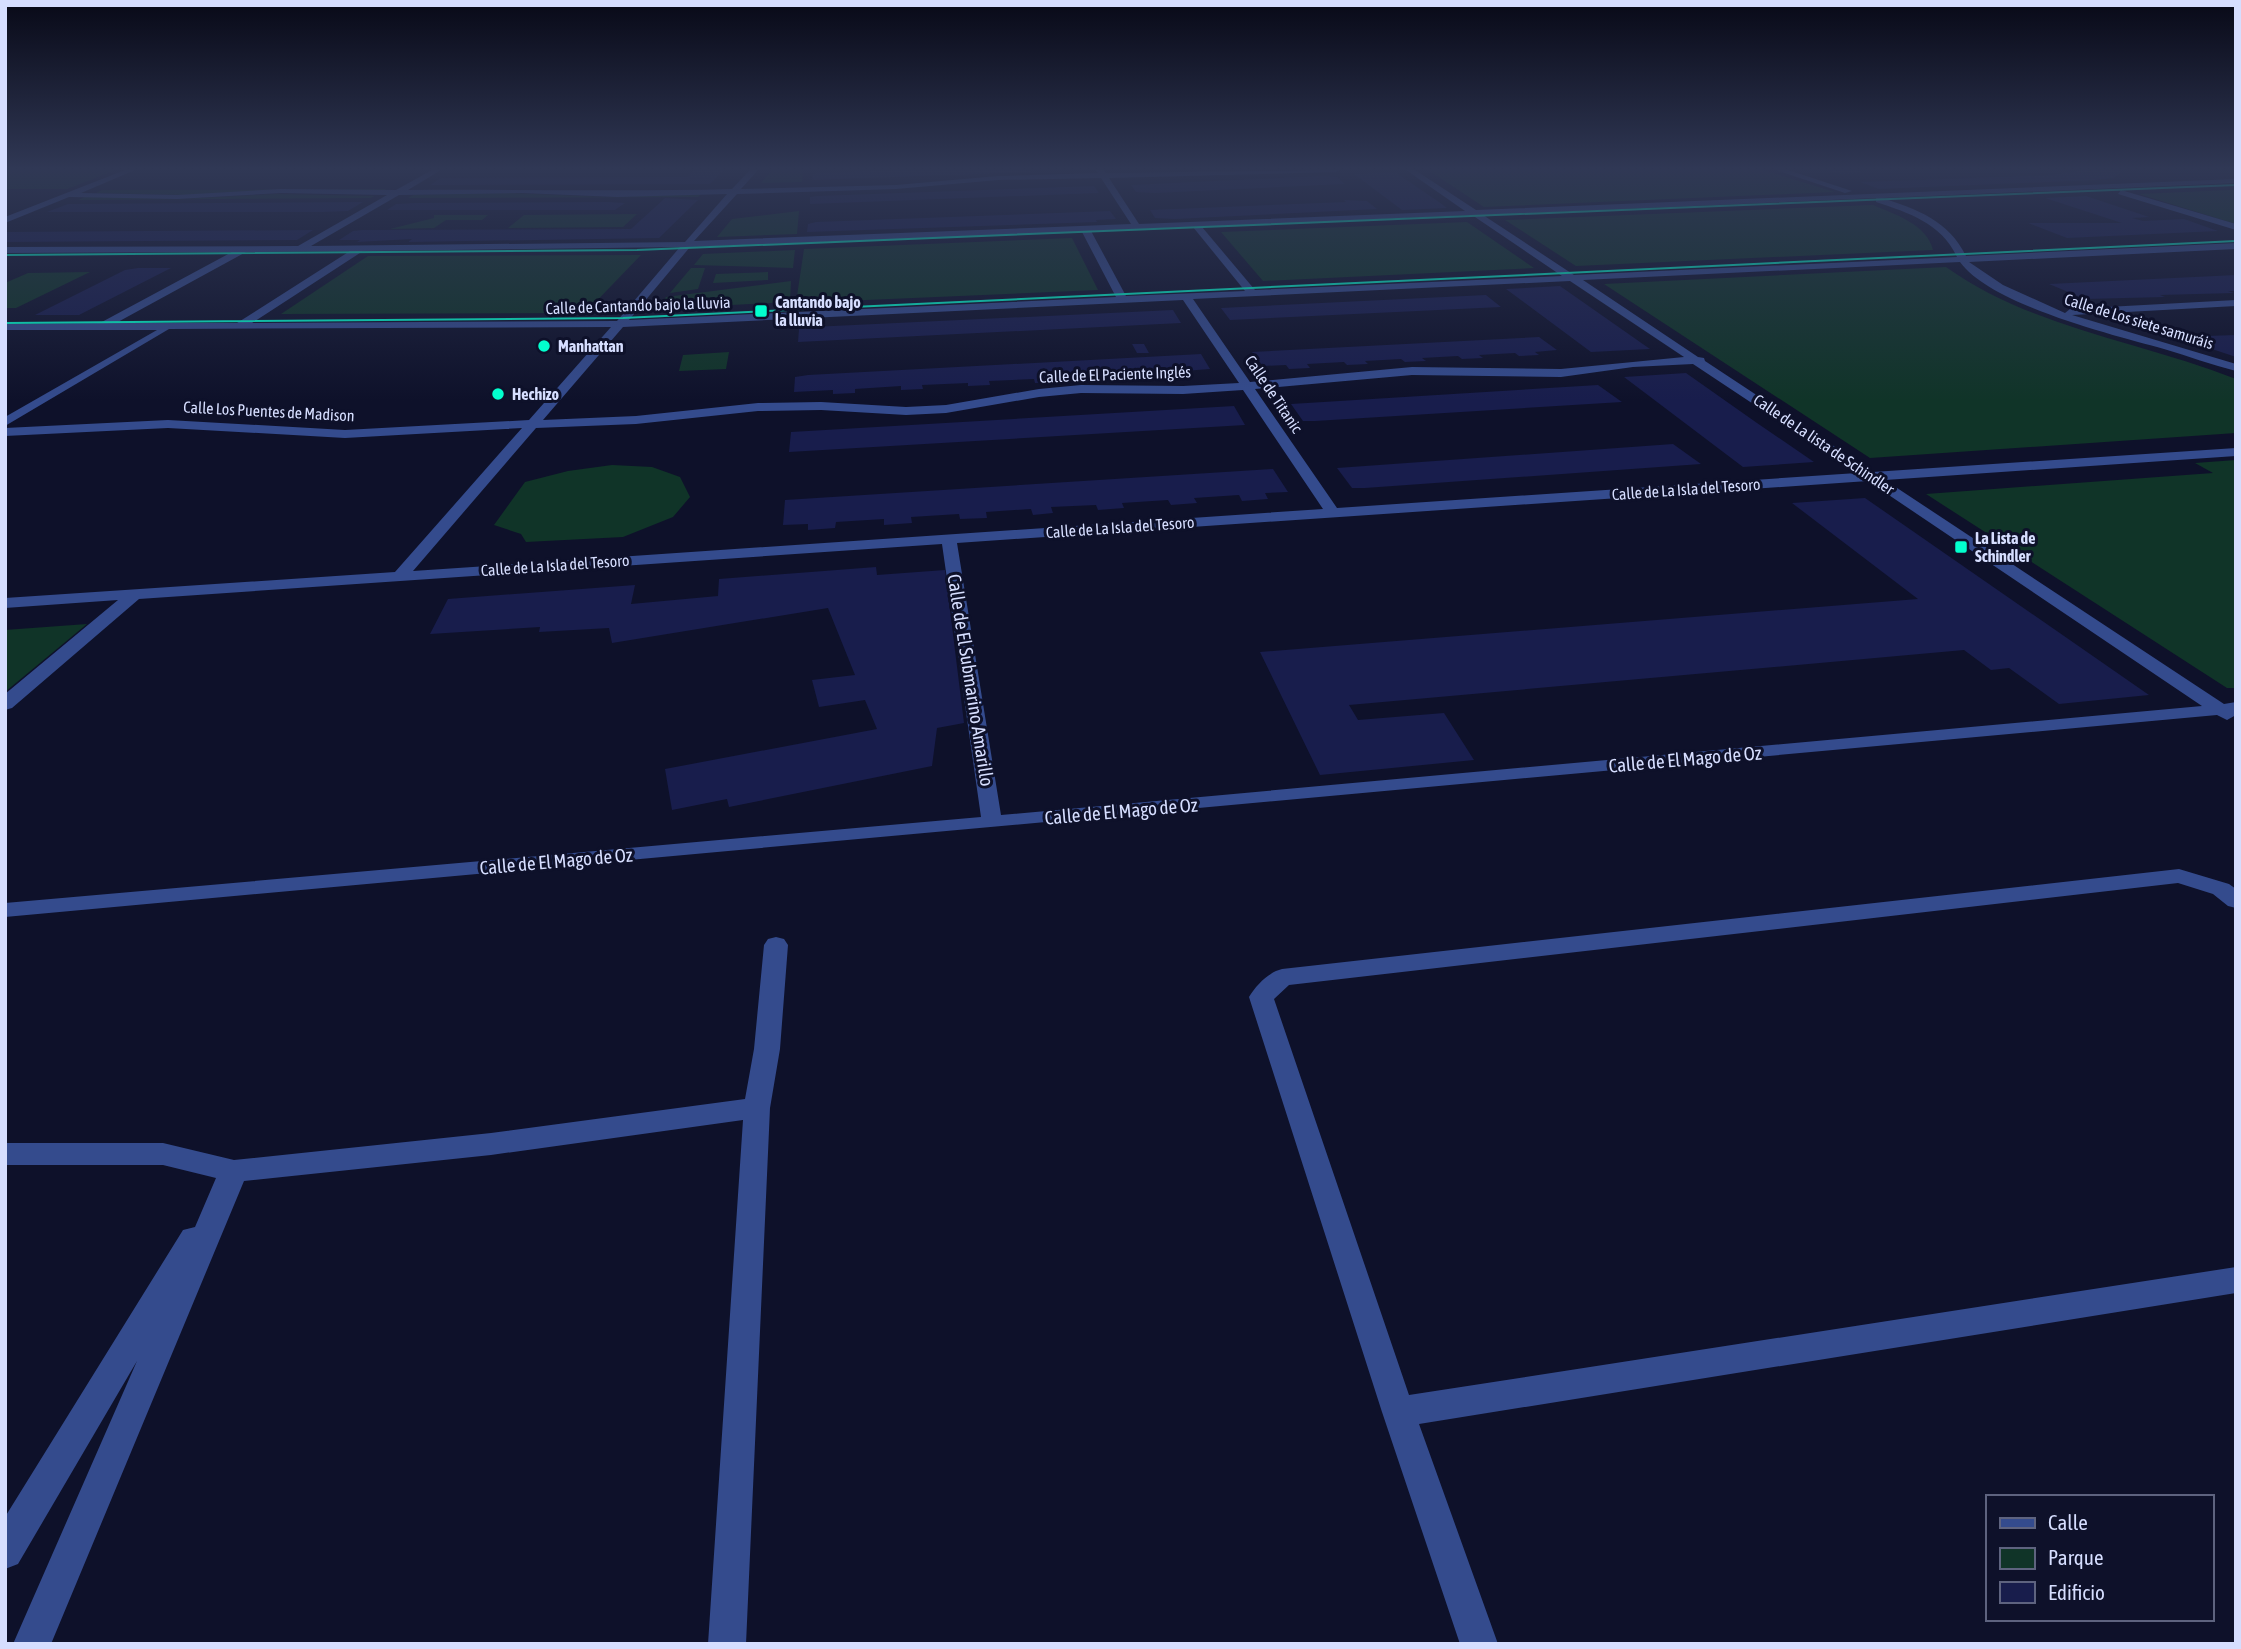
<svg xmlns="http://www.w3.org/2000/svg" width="2241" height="1649" viewBox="0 0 2241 1649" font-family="'Asap Condensed',sans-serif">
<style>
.green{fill:#103428}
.building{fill:#181d4c}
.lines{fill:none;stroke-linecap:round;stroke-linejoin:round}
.minor{fill:#344b8d;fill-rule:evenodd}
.tram{stroke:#02ffce;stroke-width:2}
.poi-dot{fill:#02ffce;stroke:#0e112a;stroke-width:2.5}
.labels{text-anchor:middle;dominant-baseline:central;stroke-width:6;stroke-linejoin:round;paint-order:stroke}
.far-poi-label{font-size:16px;font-weight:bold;fill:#d6deff;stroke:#0e112a;text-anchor:start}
.far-street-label{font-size:16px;fill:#d6deff;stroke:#0e112a}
.street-label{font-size:19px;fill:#d6deff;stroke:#0e112a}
</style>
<rect width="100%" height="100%" fill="#0e112a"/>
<!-- green -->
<path class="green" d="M5,170H116L67,189H5Z
M772,170H803L802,182L761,183Z
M1428,170H1763L1835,192L1484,207Z
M287,189L186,195L96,193L102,190L387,189L382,191Z
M2236,189V224L2139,194L2229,190Z
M505,193L606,197L701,194L698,197L408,198L413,195Z
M276,194L375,196L370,198L78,200L85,197L182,199Z
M1873,205C1894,214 1927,224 1933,250L1576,266L1505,220Z
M799,211L797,234L717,237L732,219Z
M637,214L623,227L508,228L524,215Z
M434,215H488L482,220H446L434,228L390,229L434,218Z
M1467,222L1534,268L1263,281L1221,232Z
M1072,238L1098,290L796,303L804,249Z
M795,250L793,268L694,265L703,254Z
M641,255L585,313L281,314L368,256Z
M1946,267C2031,328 2140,341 2236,379V433L1870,458L1604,284Z
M691,268H705L698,289L670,293Z
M90,272L16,308H5V283L28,273Z
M768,272V280L713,283L716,274Z
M791,281L790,302L657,309L666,297Z
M729,352L726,369L679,371L683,355Z
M2236,460V688H2227L1926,494L2213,473L2195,463Z
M612,465L652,467L680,477L690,497L673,517L623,537L526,542L521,534L494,525L525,482L568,471Z
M87,624L5,692V630Z"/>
<!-- building -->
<path class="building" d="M693,170H724L710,184L430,185L441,178L688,177Z
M896,170H1030L1031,172L812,180L813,174L817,173Z
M1826,170H1857L1866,173L1840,174Z
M2084,170H2120V174L2113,178L2095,180L1879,189L1860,182L2052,175Z
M1395,172L1439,202L1447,208L1402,210L1354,174Z
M1322,176L1337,177L1345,184L1155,193L1136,192L1131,185Z
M1094,186L1099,193L810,204V197L817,196Z
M2086,196L2149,217L2132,218L2143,221L2184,219L2218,231L2067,238L2028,223H2122L2045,198Z
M665,198L698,200L659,238L408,242L412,239L357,242L360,240H339L353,231L362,230L631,229Z
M1344,200L1367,201L1377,209L1175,219L1155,218L1150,210L1346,202Z
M363,202L348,211L323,212H47L68,204Z
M609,202L625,203L615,210H387L396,204L415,203Z
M1110,211L1116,219L1096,220L1097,222L807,232L808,224L816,222Z
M313,230L297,240L5,242V232Z
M138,268H171L79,315H35L125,270Z
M2236,275V291H2228L2234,293L2160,295L2165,297L2085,299L2049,284Z
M1560,286L1650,349L1591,352L1506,289Z
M1486,295L1501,307L1230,320L1221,308Z
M1173,310L1181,323L798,342L799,329L812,327Z
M2236,335V357L2176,337Z
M1539,337L1557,350L1535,352L1539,355L1519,356L1515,353L1479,355L1483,358L1462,359L1458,356L1422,358L1426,361L1405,362L1401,359L1365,361L1368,364L1347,365L1344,362L1307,364L1310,368L1289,369L1286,365L1263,366L1252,352Z
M1132,344H1144L1149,353H1137Z
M1201,354L1210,369L1184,371L1186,374L1165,375L1163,372L1120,374L1122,378L1101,379L1099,375L1055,378L1056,382L1035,383L1034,379L989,381L990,385L968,386V383L922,385L923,389L901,390V386L855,389V393L833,394V390L794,392L795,377L808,375Z
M1686,373L1757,423L1814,462L1743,467L1624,377Z
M1598,385L1622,402L1315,421H1303L1291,404Z
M1234,406L1245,425L789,452L791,432Z
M1673,444L1701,464L1365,488H1352L1337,468Z
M1273,469L1288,492L1265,493L1268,499L1242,501L1239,495L1194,498L1197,503L1171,505L1168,500L1122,503L1124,508L1098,510L1096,505L1051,507L1053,513L1033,515L1031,509L986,512L987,518L960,519L959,514L911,517L912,523L884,525V519L836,522L835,528L808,530V524L783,525L785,500Z
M1865,498L2149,695L2059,704L2009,668L1991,670L1964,650L1349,705L1358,720L1444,713L1474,760L1320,775L1260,652L1918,599L1792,503Z
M876,567L877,575L945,570L964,723L937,728L932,766L729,807L727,799L672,810L665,769L877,729L865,700L819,707L812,680L855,675L828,608L612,643L609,628L539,632L540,627L430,634L448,599L635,585L631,604L718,596L719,579Z"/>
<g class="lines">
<!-- minor -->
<path class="minor" d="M125,170H135L81,193L177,195L281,189L396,190L432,170H441L408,190C516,189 624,192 732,189L750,170H758L741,189L896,185L998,176L1098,173L1096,170H1104L1106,173L1340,170L1336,172L1109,178L1139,224L1465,211L1406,170H1415L1476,210L2236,179V183L1882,198C1917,209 1949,221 1966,256L2236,243V249L1969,262L2003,285L2065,313L2070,309L2236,300V306L2072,315L2236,364V371C2212,365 2188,356 2164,349C2113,335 1991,305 1960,262L1583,280L1698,357L1704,358L1705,361L1873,472L2236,448V456L1885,480L2224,704L2236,702V715L2227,720L2217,715L5,917V903L981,817L942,544L139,599L12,708L5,710V694L118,600L5,608V598L395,572L522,428L345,438L168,428L5,436V428L168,420L345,430L529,420L611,327L169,329L5,426V417L157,330H5V324L100,323L232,252L5,253V247L298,246L387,195L281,193L177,199L69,197L5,223V217ZM1101,178L1131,224L694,241L737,194L896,189L998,180ZM522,193L617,197L727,194L685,242L311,246L399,195ZM1876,198V202C1909,213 1941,223 1957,257L1574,275L1483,215ZM1472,215L1562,276L1255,290L1202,227ZM1193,227L1245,291L1126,296L1091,231ZM1082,232L1116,297L629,320L690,247ZM680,247L617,321L252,323L363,251ZM350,251L237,323H116L246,252ZM1570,281L1684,357L1561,369L1412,367L1250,382L1193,299ZM1183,300L1239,383L1183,386L1081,385L1039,389L946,405L906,407L821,402L758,403L636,416L543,420L623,327ZM1693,364L1857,473L1337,508L1255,389L1412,375L1561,377L1633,367ZM1243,390L1323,509L413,571L536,428L636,424L758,411L821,410L906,415L946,413L1039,397L1081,393L1183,394ZM1868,481L2202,706L1001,815L957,543Z
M1776,170H1788L1852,191L1845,193Z
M2121,190L2236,224V230L2118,194Z
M2179,869L2229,884L2236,889V908L2228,906L2213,894L2178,883L1289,985L1274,999L1409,1395L2236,1267V1293L1419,1424L1498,1644H1460L1382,1412L1249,997C1256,985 1269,972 1282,969Z
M776,937L784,939L788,945L780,1049L770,1108L746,1644H708L743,1120L491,1155L244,1181L51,1644H13L137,1361L18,1564L5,1569V1517L183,1230L195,1227L216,1178L163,1165H5V1143H163L234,1160L491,1133L745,1099L754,1049L764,945L768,939Z"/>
<!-- tram -->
<path class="tram" d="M5,255L637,250L2236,185
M5,323L623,318L2236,241"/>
</g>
<!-- sky -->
<linearGradient id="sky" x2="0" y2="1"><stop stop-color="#080917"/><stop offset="0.42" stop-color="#303855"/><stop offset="1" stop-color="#303855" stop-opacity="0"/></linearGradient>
<rect width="2241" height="401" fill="url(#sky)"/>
<!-- markers -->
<g class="poi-dot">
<rect x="754" y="304" width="14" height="14" rx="3.5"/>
<circle cx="544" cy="346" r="7"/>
<circle cx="498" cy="394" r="7"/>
<rect x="1954" y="540" width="14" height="14" rx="3.5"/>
</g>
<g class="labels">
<!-- far-poi labels -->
<g class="far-poi-label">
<text x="775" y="302">Cantando bajo<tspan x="775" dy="18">la lluvia</tspan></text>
<text x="558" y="346">Manhattan</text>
<text x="512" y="394">Hechizo</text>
<text x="1975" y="538">La Lista de<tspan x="1975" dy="18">Schindler</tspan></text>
</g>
<!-- far-street labels -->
<g class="far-street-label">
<text transform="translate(638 305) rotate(-2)">Calle de Cantando bajo la lluvia</text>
<text transform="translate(2139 321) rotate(17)">Calle de Los siete samuráis</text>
<text transform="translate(1115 374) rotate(-2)">Calle de El Paciente Inglés</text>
<text transform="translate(1274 394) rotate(56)">Calle de Titanic</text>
<text transform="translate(269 411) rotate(3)">Calle Los Puentes de Madison</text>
<text transform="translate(1824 444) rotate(34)">Calle de La lista de Schindler</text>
<text transform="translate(1686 489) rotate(-4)">Calle de La Isla del Tesoro</text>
<text transform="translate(1120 527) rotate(-4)">Calle de La Isla del Tesoro</text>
<text transform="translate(555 565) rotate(-4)">Calle de La Isla del Tesoro</text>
</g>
<!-- street labels -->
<g class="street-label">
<text transform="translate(971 680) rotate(81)">Calle de El Submarino Amarillo</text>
<text transform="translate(1685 759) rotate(-5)">Calle de El Mago de Oz</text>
<text transform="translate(1121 811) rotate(-5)">Calle de El Mago de Oz</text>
<text transform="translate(556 861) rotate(-5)">Calle de El Mago de Oz</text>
</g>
</g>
<!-- border -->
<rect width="2241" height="1649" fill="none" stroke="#d6deff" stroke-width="14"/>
<!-- legend -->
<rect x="1986" y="1495" width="228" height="126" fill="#0e112a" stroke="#5e637f" stroke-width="2"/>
<rect x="2000" y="1518" width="35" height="10" fill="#344b8d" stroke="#5e637f" stroke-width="2"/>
<text x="2048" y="1530" font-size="21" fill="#d6deff">Calle</text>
<rect x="2000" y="1548" width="35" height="21" fill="#103428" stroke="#5e637f" stroke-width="2"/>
<text x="2048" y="1565" font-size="21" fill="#d6deff">Parque</text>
<rect x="2000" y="1582" width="35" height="21" fill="#181d4c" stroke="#5e637f" stroke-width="2"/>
<text x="2048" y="1600" font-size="21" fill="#d6deff">Edificio</text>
</svg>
